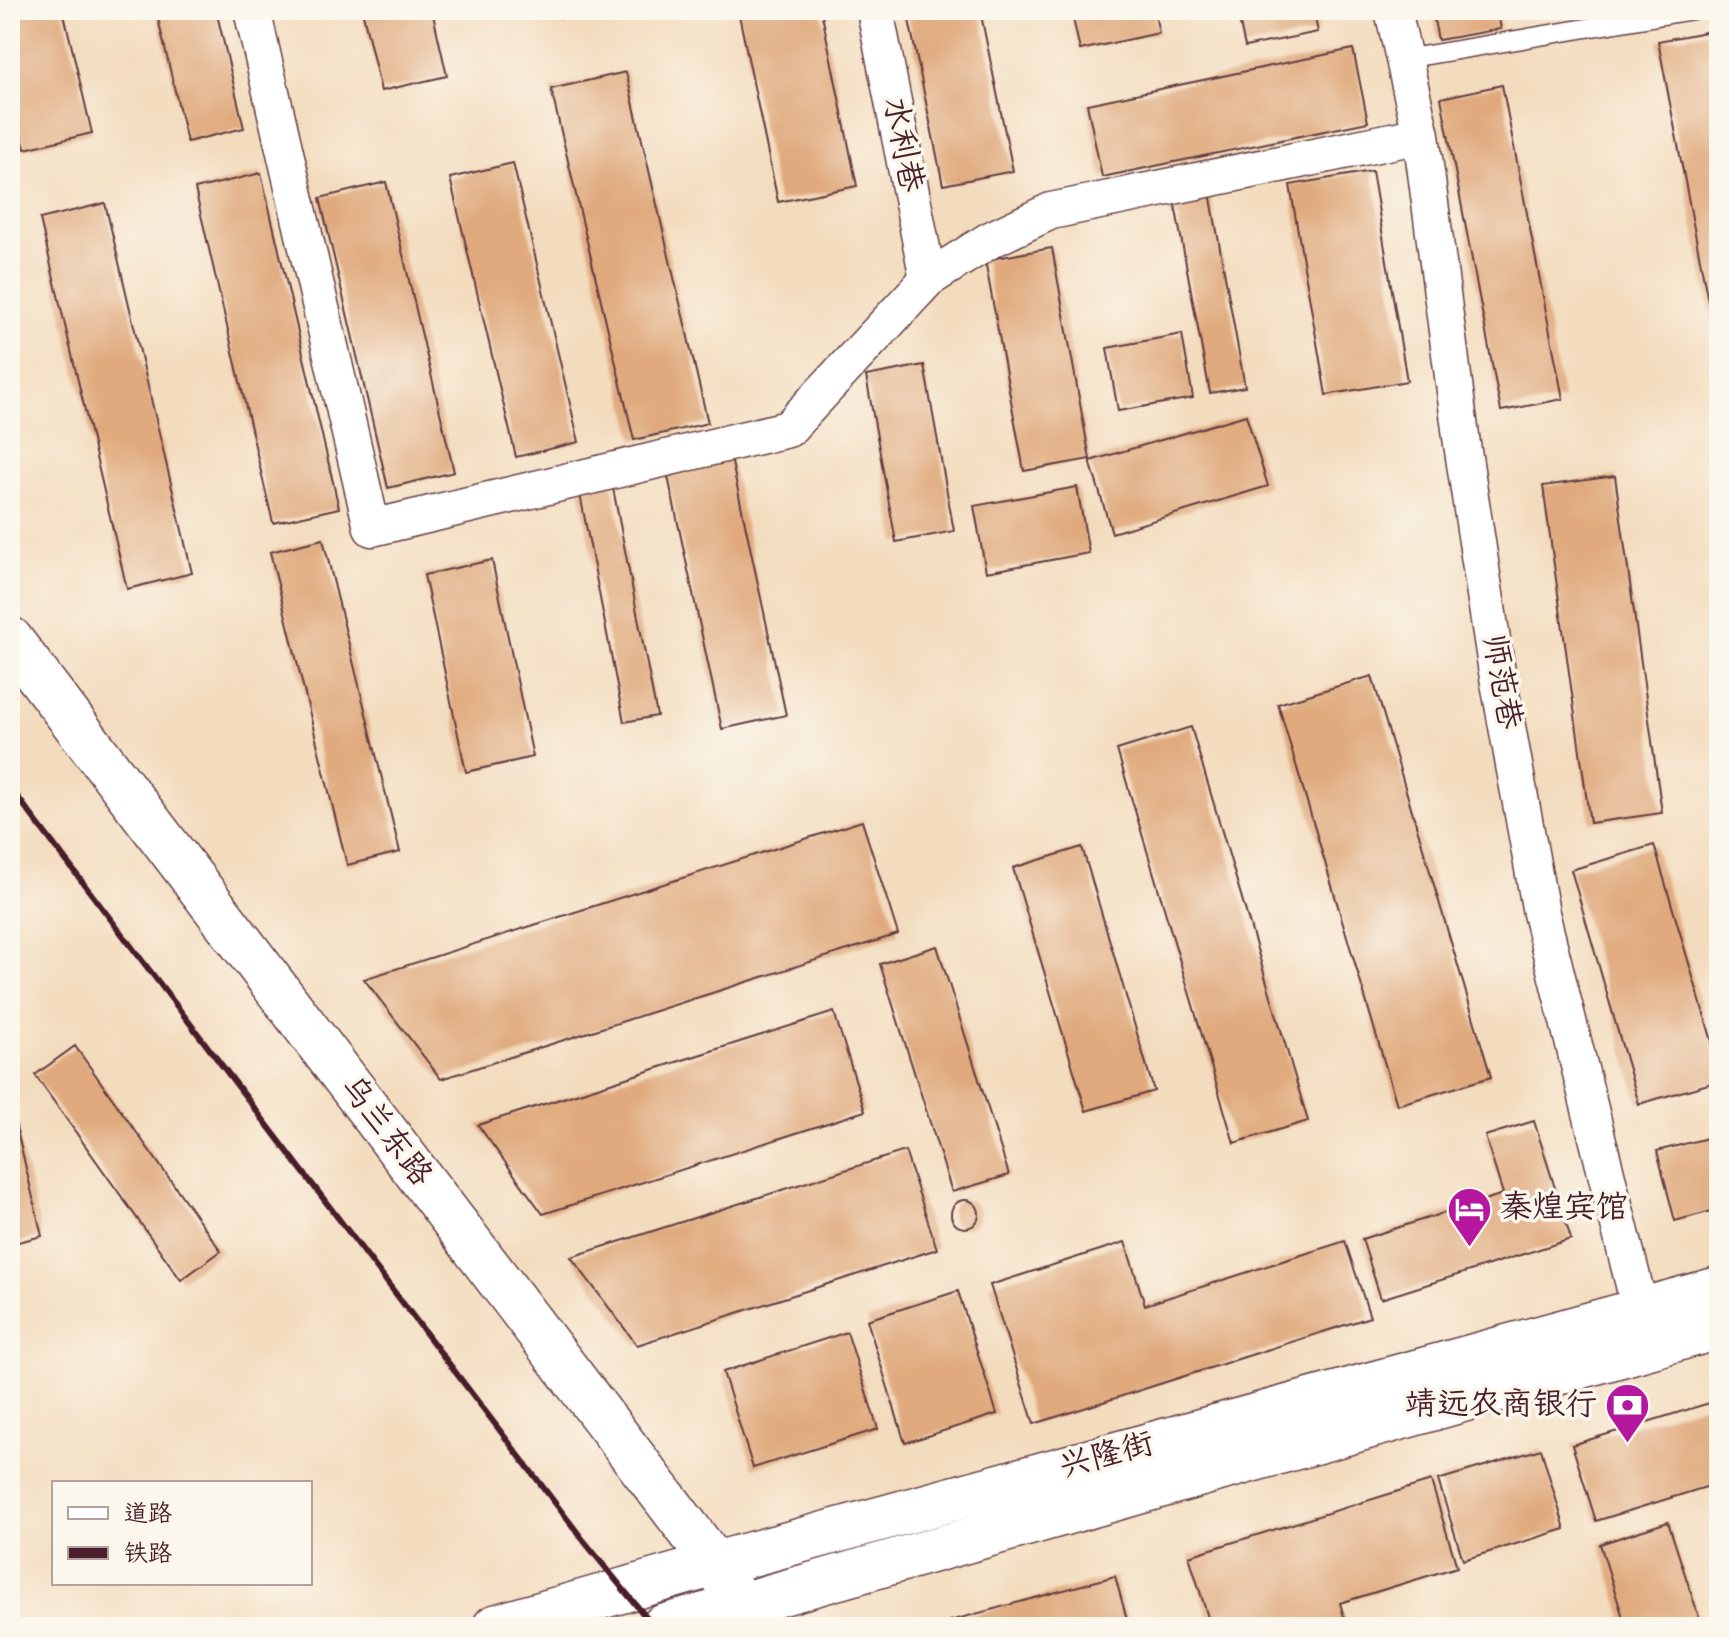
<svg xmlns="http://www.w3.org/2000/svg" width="1729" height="1637" viewBox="0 0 1729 1637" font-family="'Indie Flower','LXGW WenKai TC',sans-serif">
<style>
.building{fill:#e0aa7e}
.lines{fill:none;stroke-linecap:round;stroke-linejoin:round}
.lane-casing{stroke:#633b41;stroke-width:21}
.street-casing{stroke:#633b41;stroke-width:39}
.secondary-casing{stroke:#633b41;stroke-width:47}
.lane{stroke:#fff;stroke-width:18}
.street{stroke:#fff;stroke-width:36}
.secondary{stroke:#fff;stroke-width:44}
.rail{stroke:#4a1f2b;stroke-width:6}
.labels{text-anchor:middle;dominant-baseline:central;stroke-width:7;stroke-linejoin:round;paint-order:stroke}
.street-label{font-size:32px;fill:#4a1f2b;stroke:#fbf7ec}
.poi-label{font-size:32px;fill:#4a1f2b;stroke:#fbf7ec;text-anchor:start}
</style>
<rect width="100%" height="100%" fill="#fbf7ec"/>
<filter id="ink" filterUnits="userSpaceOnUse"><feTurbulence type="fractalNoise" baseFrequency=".0125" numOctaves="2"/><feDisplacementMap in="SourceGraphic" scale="16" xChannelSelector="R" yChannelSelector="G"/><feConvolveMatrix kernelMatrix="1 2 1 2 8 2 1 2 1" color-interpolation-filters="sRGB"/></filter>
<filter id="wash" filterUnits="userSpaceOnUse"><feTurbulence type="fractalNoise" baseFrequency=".006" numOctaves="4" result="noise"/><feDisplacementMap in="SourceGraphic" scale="32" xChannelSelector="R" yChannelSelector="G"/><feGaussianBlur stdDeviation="1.8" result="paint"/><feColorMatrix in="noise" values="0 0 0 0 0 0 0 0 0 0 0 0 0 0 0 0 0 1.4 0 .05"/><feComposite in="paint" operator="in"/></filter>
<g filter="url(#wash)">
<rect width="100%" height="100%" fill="#f3dbbd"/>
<g id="blocks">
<!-- building -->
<path class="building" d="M10,10H63L92,133L25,149L10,86Z
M156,10H216L244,128L187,142Z
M362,10H432L447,76L381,91Z
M559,10H592V11L560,18Z
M738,10H821L857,186L778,202Z
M907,10H980L1013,171L943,185Z
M1071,10H1154L1159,33L1080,50Z
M1237,10H1313L1318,32L1245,47Z
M1432,10H1497L1501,29L1438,40Z
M1711,31L1719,75V352L1718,353L1658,41Z
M1353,49L1368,122L1102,177L1087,104Z
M626,72L708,423L634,440L551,89Z
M1502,85L1563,399L1501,411L1441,98Z
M513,163L579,442L516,457L450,178Z
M1372,171L1407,381L1326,395L1290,185Z
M261,173L339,508L273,523L195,189Z
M386,182L454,472L388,488L320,198Z
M1209,187L1245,387L1210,393L1173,194Z
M105,203L192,573L127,589L40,219Z
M1052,248L1090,459L1024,471L985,260Z
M1182,334L1193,398L1118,411L1107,348Z
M924,365L954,531L896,542L866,376Z
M1246,415L1268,486L1112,533L1090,461Z
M731,458L786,715L722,729L667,472Z
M1615,476L1662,813L1590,823L1543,486Z
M612,483L657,716L624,722L579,489Z
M1077,487L1089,553L986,572L974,506Z
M323,539L400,852L347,865L270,552Z
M492,560L533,757L466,772L424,575Z
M1372,676L1491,1077L1397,1105L1278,704Z
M1191,727L1308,1121L1234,1143L1117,750Z
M862,821L898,934L441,1079L364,979Z
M1654,845L1719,1065V1081L1639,1104L1571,870Z
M1082,847L1154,1091L1086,1111L1013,868Z
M937,946L1009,1175L952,1192L880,964Z
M834,1012L865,1111L543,1214L478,1125Z
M75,1046L221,1251L181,1280L35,1075Z
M11,1105L42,1236L10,1244V1106Z
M1534,1121L1571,1239L1381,1299L1362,1239L1503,1194L1485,1136Z
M1719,1135V1209L1675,1221L1657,1151Z
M905,1151L937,1249L637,1345L571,1257Z
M951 1214a14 14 0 1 1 28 0a14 14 0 1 1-28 0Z
M1345,1241L1370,1317L1034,1424L990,1285L1125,1242L1145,1305Z
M958,1291L997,1414L905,1443L867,1320Z
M847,1332L878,1429L753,1468L723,1372Z
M1719,1400V1483L1596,1521L1572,1445Z
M1541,1449L1565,1529L1463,1560L1438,1480Z
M1431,1481L1457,1567L1340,1603L1347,1627H1211L1189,1556Z
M1668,1522L1702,1627H1626L1600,1544Z
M1115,1576L1129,1627H952L950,1621Z"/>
</g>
</g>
<g filter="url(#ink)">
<use href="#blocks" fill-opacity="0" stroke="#633b41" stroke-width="2"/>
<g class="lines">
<defs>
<path id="lane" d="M1404,59L1693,10"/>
<path id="street" d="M252,10L372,528L788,429L928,279L990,240L1051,211L1421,135
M875,10L928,279
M1393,10L1421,135L1462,444L1496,666L1541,913L1647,1337"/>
<path id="secondary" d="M10,639L715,1564L741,1606L757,1627
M495,1627L715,1564L1719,1289
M663,1627L1719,1327"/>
</defs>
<!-- lane casing -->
<use href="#lane" class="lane-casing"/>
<!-- street casing -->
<use href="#street" class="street-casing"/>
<!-- secondary casing -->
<use href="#secondary" class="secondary-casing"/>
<!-- lane -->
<use href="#lane" class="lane"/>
<!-- street -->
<use href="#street" class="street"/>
<!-- secondary -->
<use href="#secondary" class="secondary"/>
<!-- rail -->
<path class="rail" d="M10,787L584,1541L654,1627"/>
</g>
</g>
<!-- icons -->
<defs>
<symbol id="hotel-pin" viewBox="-11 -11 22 30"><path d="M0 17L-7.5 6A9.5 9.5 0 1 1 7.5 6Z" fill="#b5179e" stroke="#fbf7ec"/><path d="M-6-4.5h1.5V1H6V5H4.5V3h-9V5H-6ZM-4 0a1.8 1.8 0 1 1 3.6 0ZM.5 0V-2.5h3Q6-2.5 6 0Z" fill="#fff"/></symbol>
<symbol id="bank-pin" viewBox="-11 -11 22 30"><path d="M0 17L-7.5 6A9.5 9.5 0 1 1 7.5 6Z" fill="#b5179e" stroke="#fbf7ec"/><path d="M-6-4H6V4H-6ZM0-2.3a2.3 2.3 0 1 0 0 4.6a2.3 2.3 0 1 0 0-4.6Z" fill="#fff"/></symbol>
</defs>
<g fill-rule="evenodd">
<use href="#hotel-pin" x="1444" y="1184" width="51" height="69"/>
<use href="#bank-pin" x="1602" y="1380" width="51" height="69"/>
</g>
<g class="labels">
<!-- street labels -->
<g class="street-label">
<text transform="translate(901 145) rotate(79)">水利巷</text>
<text transform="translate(1500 682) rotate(80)">师范巷</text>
<text transform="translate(385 1132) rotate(53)">乌兰东路</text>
<text transform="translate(1107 1457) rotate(-15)">兴隆街</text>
</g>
<!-- poi labels -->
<g class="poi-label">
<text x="1500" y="1209">秦煌宾馆</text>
<text x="1597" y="1406" text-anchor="end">靖远农商银行</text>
</g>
</g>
<!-- margin -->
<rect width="1729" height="1637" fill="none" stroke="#fbf7ec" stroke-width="40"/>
<!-- legend -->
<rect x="52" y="1481" width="260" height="104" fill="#fbf7ec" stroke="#b4a19f" stroke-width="2"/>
<rect x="68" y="1507" width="40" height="12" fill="#ffffff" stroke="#b4a19f" stroke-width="2"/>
<text x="124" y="1521" font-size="24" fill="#4a1f2b">道路</text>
<rect x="68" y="1547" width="40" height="12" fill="#4a1f2b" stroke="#b4a19f" stroke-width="2"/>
<text x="124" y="1561" font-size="24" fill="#4a1f2b">铁路</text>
</svg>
